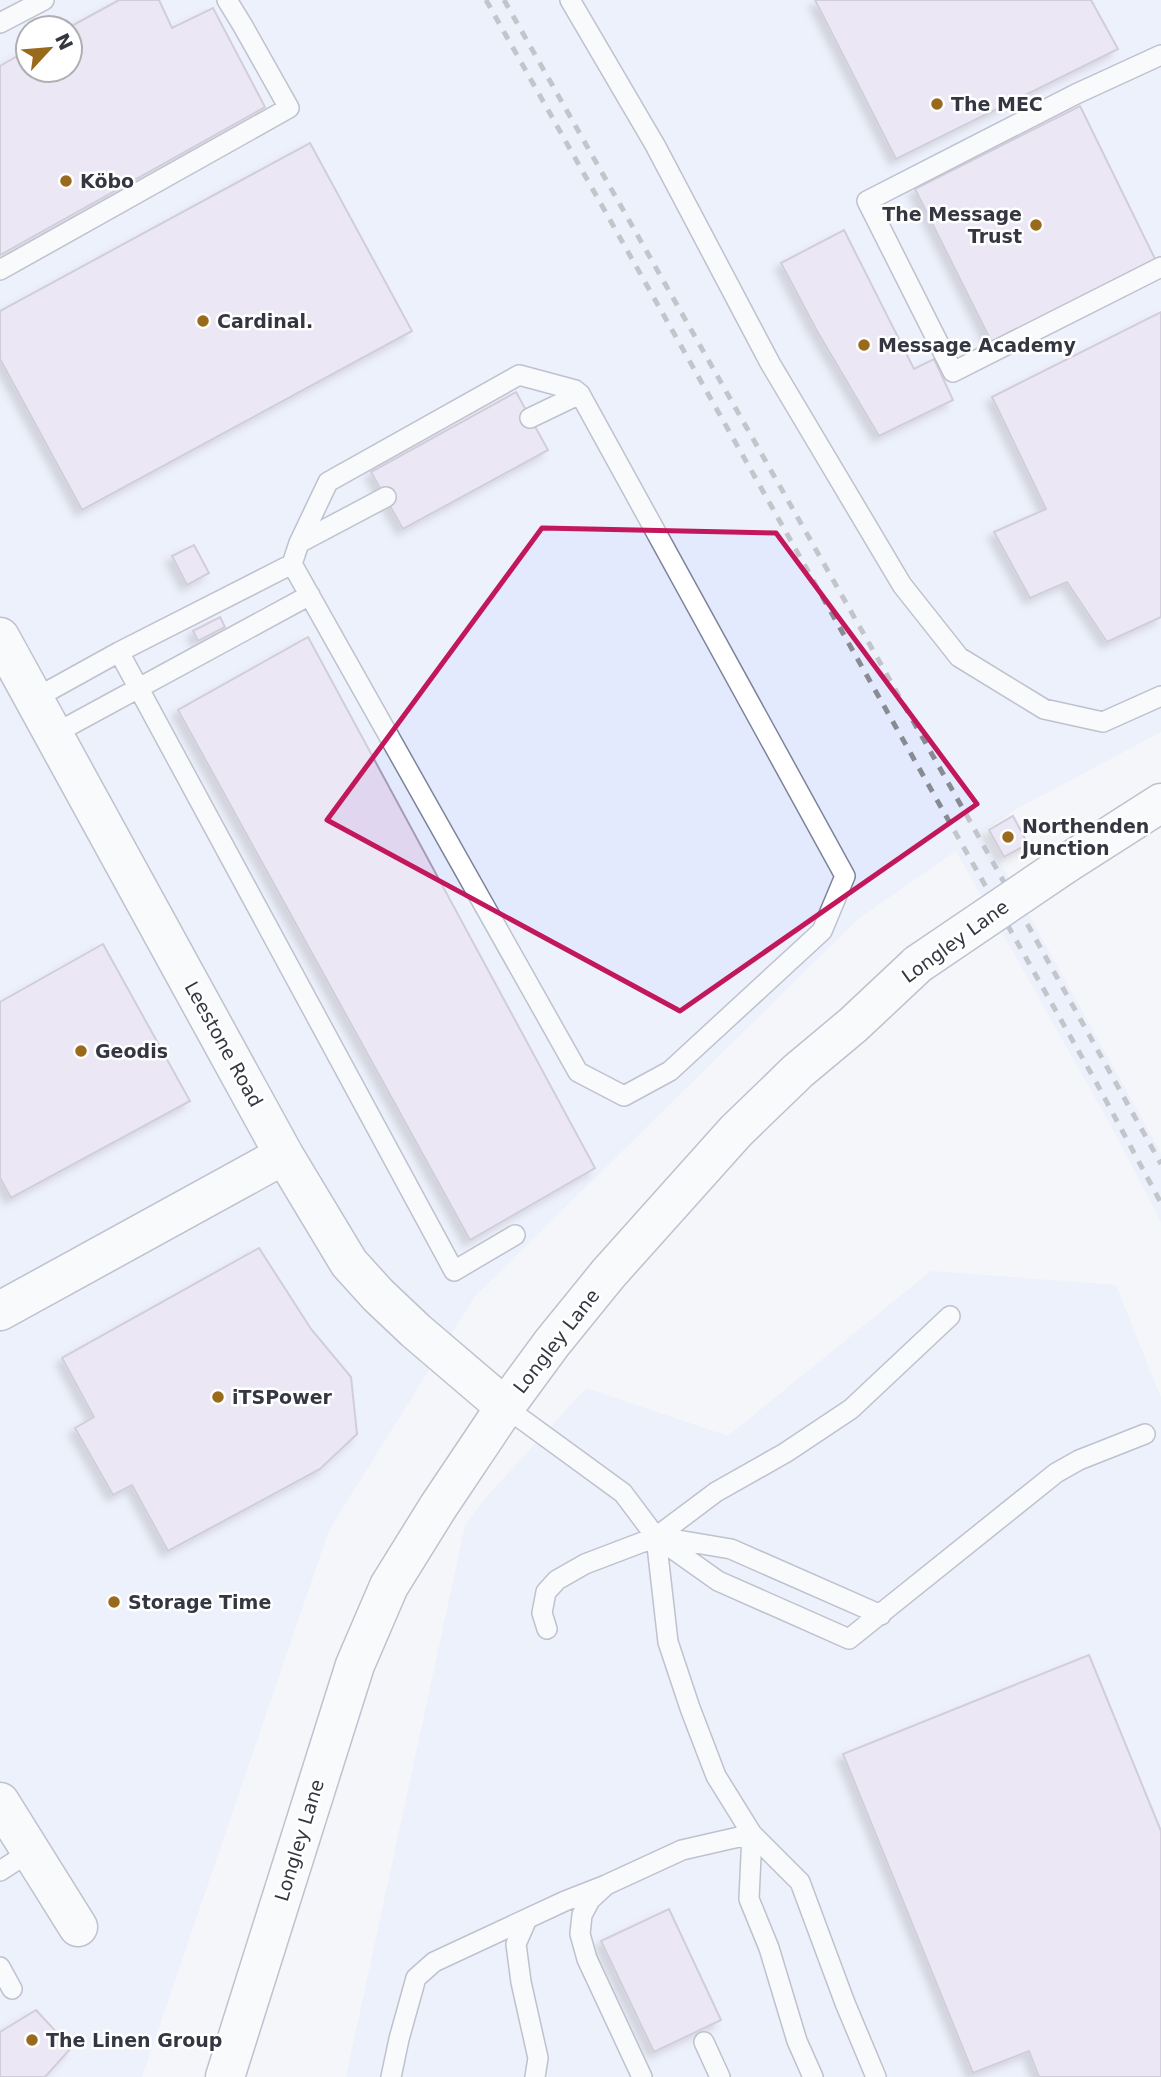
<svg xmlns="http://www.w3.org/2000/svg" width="1161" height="2077" viewBox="0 0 1161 2077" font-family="'DejaVu Sans',sans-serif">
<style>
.built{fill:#e4eafd;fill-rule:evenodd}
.building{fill:#e1d6ef;stroke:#a69cb3;stroke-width:2;filter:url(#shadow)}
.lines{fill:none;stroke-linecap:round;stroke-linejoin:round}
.lane-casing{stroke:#7d839a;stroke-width:22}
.street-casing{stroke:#7d839a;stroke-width:41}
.secondary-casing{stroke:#7d839a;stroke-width:41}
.lane{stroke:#fff;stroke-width:19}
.street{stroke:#fff;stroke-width:38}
.secondary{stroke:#fff;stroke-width:38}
.rail{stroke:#898b93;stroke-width:5;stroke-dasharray:9 9;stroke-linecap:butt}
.secondary-bridge-casing{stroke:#7d839a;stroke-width:41;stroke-linecap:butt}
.secondary-bridge{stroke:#fff;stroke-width:38}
.marked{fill:none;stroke:#c2185b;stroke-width:5;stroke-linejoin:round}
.poi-dot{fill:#996a1b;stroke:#fff;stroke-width:2.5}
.labels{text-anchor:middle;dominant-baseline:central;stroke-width:5;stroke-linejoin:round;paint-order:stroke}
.poi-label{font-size:19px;font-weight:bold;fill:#343741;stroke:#fff;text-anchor:start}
.street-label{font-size:19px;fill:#343741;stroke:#fff}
</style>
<defs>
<filter id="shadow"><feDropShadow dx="-6" dy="6" stdDeviation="3.5" flood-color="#0004"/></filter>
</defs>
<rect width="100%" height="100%" fill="#f4f5fa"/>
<!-- built -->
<path class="built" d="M0,0H1161V732L1011,812L983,832L1161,1153V1222L1110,1124L956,851L858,919L475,1296L329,1530L142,2077H0ZM28,28H70V70H28Z
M931,1271L1116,1285L1161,1398V2077H346L465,1526L482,1502L586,1388L728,1436Z"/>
<!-- building -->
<path class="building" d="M119,0H159L172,28L213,8L265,107L0,255V66L28,50V70H70V28H68Z
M815,0H1091L1118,49L896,159Z
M1080,106L1156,261L992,343L915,189Z
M310,143L412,331L82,510L0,359V311Z
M844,230L914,369L934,359L953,400L879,436L817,331L781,263Z
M1161,312V617L1107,642L1067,582L1030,598L994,532L1046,509L992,397Z
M516,392L548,450L403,529L371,472Z
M194,545L209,573L187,585L172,556Z
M220,617L225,627L198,641L193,631Z
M308,637L595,1168L470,1240L178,710Z
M1013,816L1028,844L1004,857L989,830Z
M103,944L190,1101L11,1198L0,1178V1002Z
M259,1248L311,1329L351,1377L357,1434L320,1469L168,1551L132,1485L113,1495L75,1428L94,1417L62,1358Z
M1089,1655L1161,1831V2077H1039L1029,2051L973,2073L843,1754Z
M669,1909L721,2020L654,2052L601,1941Z
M36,2010L71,2048L45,2077H0V2032Z"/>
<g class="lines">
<defs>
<path id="lane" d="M570,0L655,145L770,363L902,585L959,657L1044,709L1103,722L1161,696
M0,23L44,0
M1161,55L1076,94L867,201L953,372L1161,267
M0,270L289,108L243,26L227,0
M530,418L580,394
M299,543L386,497
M119,652L454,1271L515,1235
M34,699L119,652L292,564L299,543L328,482L519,375L575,390L580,394L845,876L822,931L670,1071L624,1096L578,1072L292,564
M54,734L310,595
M505,1407L623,1493L656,1537L668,1642L690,1708L716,1776L752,1834L682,1850L606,1885
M656,1537L718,1581L849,1639L1056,1473L1079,1460L1145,1434
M660,1537L731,1549L881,1615
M547,1629L542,1613L546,1592L557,1580L585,1564L656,1537L716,1492L785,1453L851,1409L950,1316
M752,1834L800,1882L845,2003L876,2077
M752,1834L749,1899L769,1948L797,2041L813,2077
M0,1871L31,1851
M527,1919L516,1944L521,1982L538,2058L535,2077
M0,1967L12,1989
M704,2042L720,2077
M391,2077L399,2039L416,1978L434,1962L565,1901L606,1885L590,1900L582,1915L580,1934L587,1959L642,2077"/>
<path id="street" d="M0,637L284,1155L349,1263L378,1295L416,1331L505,1407
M0,1311L284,1155
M0,1802L78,1927"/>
<path id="secondary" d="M1064,865L1161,803
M225,2077L355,1665L389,1586L438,1507L505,1407L552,1343L608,1274L736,1131L798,1071L853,1025L918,964"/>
</defs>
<!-- lane casing -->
<use href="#lane" class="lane-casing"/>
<!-- street casing -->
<use href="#street" class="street-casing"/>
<!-- secondary casing -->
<use href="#secondary" class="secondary-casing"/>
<!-- lane -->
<use href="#lane" class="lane"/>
<!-- street -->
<use href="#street" class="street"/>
<!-- secondary -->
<use href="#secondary" class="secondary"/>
<!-- rail -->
<path class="rail" d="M486,0L1096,1082L1161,1203
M504,0L971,823L1161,1164"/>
<defs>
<path id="secondary-bridge" d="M918,964L1064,865"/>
</defs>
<!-- secondary-bridge casing -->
<use href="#secondary-bridge" class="secondary-bridge-casing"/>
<!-- secondary-bridge -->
<use href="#secondary-bridge" class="secondary-bridge"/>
</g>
<!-- marked area -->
<path d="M0 0H1161V2077H0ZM542,528L776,533L977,804L680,1011L327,820Z" fill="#f4f5fa" fill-opacity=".55" fill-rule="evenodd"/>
<path class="marked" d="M542,528L776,533L977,804L680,1011L327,820Z"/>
<!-- markers -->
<g class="poi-dot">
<circle cx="937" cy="104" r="7"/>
<circle cx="66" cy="181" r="7"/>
<circle cx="1036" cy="225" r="7"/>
<circle cx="203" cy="321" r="7"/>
<circle cx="864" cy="345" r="7"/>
<circle cx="1008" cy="837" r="7"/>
<circle cx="81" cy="1051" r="7"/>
<circle cx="218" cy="1397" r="7"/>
<circle cx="114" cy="1602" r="7"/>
<circle cx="32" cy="2040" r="7"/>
</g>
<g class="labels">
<!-- poi labels -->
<g class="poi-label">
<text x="951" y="104">The MEC</text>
<text x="80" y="181">Köbo</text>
<text x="1022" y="214" text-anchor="end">The Message<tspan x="1022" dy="22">Trust</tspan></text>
<text x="217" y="321">Cardinal.</text>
<text x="878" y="345">Message Academy</text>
<text x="1022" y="826">Northenden<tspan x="1022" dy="22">Junction</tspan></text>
<text x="95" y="1051">Geodis</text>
<text x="232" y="1397">iTSPower</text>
<text x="128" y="1602">Storage Time</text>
<text x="46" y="2040">The Linen Group</text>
</g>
<!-- street labels -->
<g class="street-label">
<text transform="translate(955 941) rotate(-36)">Longley Lane</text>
<text transform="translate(224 1044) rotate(61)">Leestone Road</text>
<text transform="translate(556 1341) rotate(-52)">Longley Lane</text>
<text transform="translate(299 1840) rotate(-73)">Longley Lane</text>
</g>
</g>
<!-- north arrow -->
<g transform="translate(49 49) rotate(64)"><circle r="33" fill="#ffffff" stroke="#aeafb3" stroke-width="2"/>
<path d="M0-5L12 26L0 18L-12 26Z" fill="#996a1b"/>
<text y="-10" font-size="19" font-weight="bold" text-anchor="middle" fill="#343741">N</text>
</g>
</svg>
